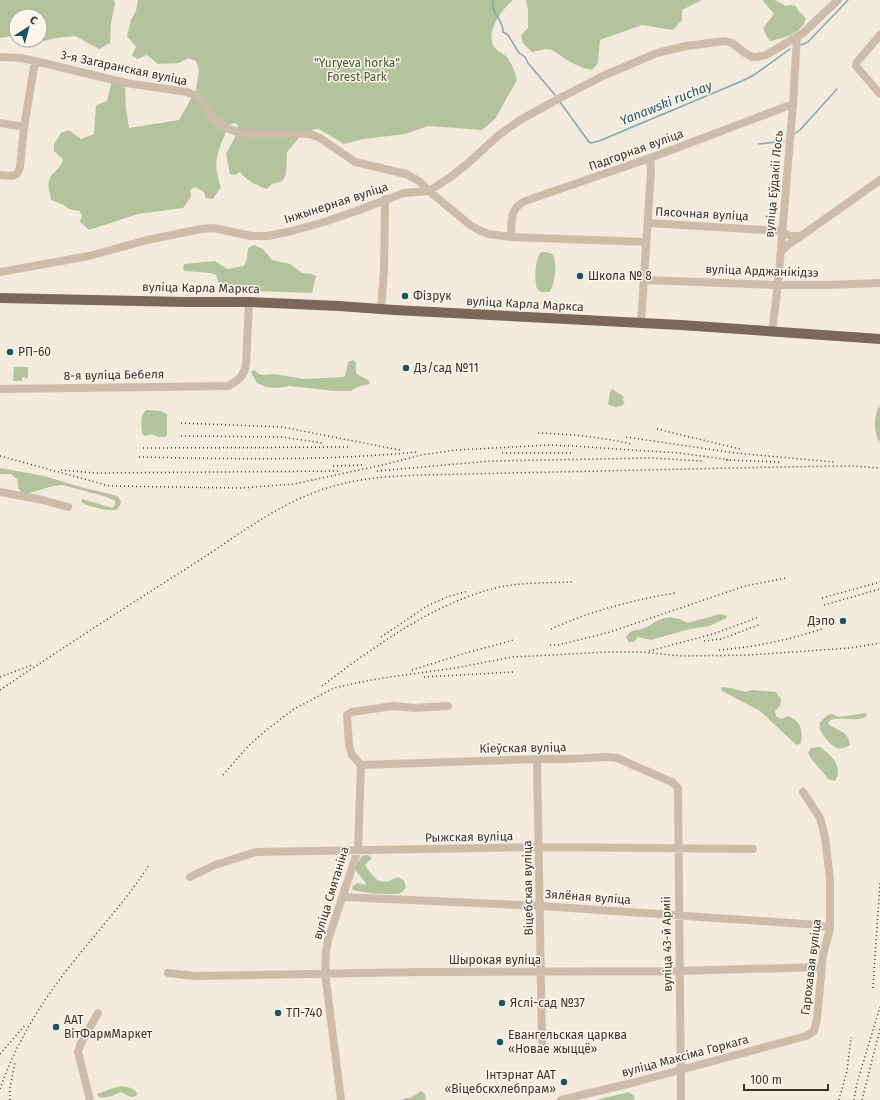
<svg xmlns="http://www.w3.org/2000/svg" width="880" height="1100" viewBox="0 0 880 1100" font-family="'Fira Sans',sans-serif">
<style>
.green{fill:#b3c49d}
.lines{fill:none;stroke-linecap:round;stroke-linejoin:round}
.stream{stroke:#7babb2;stroke-width:1.5}
.minor{stroke:#cdbca9;stroke-width:8}
.major{stroke:#7c685a;stroke-width:10}
.rail{stroke:#393029;stroke-width:1.5;stroke-dasharray:1 3;stroke-linecap:butt}
.poi-dot{fill:#1c545d;stroke:#fbf5eb;stroke-width:1.5}
.labels{text-anchor:middle;dominant-baseline:central;stroke-width:3;stroke-linejoin:round;paint-order:stroke}
.park-label{font-size:12px;fill:#45592c;stroke:#fbf5eb}
.street-label{font-size:12px;fill:#393029;stroke:#fbf5eb}
.poi-label{font-size:12px;fill:#393029;stroke:#fbf5eb;text-anchor:start}
.water-label{font-size:13px;font-style:italic;fill:#1c545d;stroke:#fbf5eb}
</style>
<rect width="100%" height="100%" fill="#f4ebde"/>
<!-- green -->
<path class="green" d="M0,0H114L115,4L111,23L110,43L99,49L75,36L55,38L44,41L31,40H40V16H16V35L0,38Z
M138,0H513C501,10 482,36 497,50C501,54 507,55 509,60C513,66 515,73 517,80L495,119L482,130L428,126L405,134L364,139L344,144L319,129L305,131L287,152L286,175L282,181L272,184L267,189C257,186 247,181 240,172L235,175L230,174L226,154L237,133L238,125L234,123L229,125C219,149 211,161 221,187L213,199L206,198L204,192L195,187L190,190L191,197L183,208L138,214L89,230L80,222L82,215L79,211L69,209L64,205L51,200C51,195 47,186 49,181C51,171 60,172 63,159L54,151V144L61,133L69,130L81,139L94,134L96,105L107,101L112,81L125,86L126,109L129,128L179,120L196,90L199,70L196,61L188,58L179,63L158,64L147,55L137,59L132,55L136,47L127,36L131,20L136,11Z
M526,0H702L682,10V20L673,30L642,25L600,40L598,63L592,70L583,68L570,62L552,50L546,49L532,52L523,43L521,35L528,28V10Z
M764,0H775L786,6L791,5L796,6C798,12 803,14 806,19C801,34 784,38 770,41L766,35L763,28L774,14L763,1Z
M254,245L263,249L272,260L290,264L302,273L312,274L316,276L312,293L221,290L216,275L211,273L185,271L183,268L184,264L215,261L227,269L244,266L247,259L248,248Z
M543,252C546,252 549,252 552,254C558,260 555,287 549,292H541L537,289C534,279 535,262 540,253Z
M353,360L356,363V373C360,377 367,378 370,382L369,384L357,387L351,391H335L289,386L277,388L266,387L257,383L251,372L253,370L256,371L257,373L262,375L274,374L304,379L342,377L345,376L348,362Z
M14,367H28V378L22,377V381H13Z
M612,389L624,397L622,400L625,402C621,408 613,408 608,404L610,392Z
M880,407V441L878,440C874,431 874,418 878,408Z
M146,410L161,411L167,414V435L165,437H159L151,434L145,436L142,434C142,426 139,416 146,410Z
M0,468L44,476L84,488L106,493L117,496L121,501C120,504 120,507 117,509C112,513 86,506 81,502L82,499L112,508L115,505V501L107,497L62,485L53,486L26,494L22,493L18,488V484L17,479L11,474H0Z
M720,614L727,616L725,619L709,626L690,629L651,640L638,637L634,642H629L626,638C631,628 635,632 644,628C648,627 651,624 655,622C667,615 676,617 688,623Z
M721,687L731,688L746,692L752,690L776,692L781,699L780,706L775,711L776,716L781,719L788,716C801,721 803,730 801,743L797,745L791,740L760,711L722,691Z
M866,713L867,716C857,723 841,716 830,720L828,724C839,732 848,730 850,745C838,754 830,744 823,735C822,733 820,731 820,729C819,727 820,725 820,722L828,715L832,714L839,717Z
M820,747C831,755 844,766 835,781L828,779C822,770 813,763 808,753L811,748Z
M368,855L372,858L365,865C371,873 376,885 389,881C392,880 395,878 398,877L404,881L406,887C404,891 401,894 396,894C390,895 357,893 352,889L353,886L357,883L366,885L365,882L356,871V865L362,856Z
M121,1086C127,1087 134,1088 137,1093L136,1096L131,1097L121,1092C114,1095 106,1099 99,1097L97,1094C103,1091 114,1088 121,1086Z
M421,1091L425,1094L426,1100H403L405,1098H410Z
M629,1092L634,1096L635,1100H596Z"/>
<g class="lines">
<!-- stream -->
<path class="stream" d="M493,0C493,4 493,10 495,13C499,19 503,24 503,32L508,35L519,53L525,57L528,63L555,95
M801,45L808,42L848,0
M560,102L589,142L591,143L599,141L742,81L754,75L790,49
M793,135L800,130L837,89
M759,144L784,141"/>
<!-- minor -->
<path class="minor" d="M880,35L857,62L856,66L880,94
M0,57L21,58L35,61L126,83L187,92L200,98L212,118L224,127L240,133L310,134L320,138L355,162L406,174L419,181L429,191L449,178L467,164L499,135L520,120L560,98L605,75L657,53L686,46L725,41L732,43L745,53L752,57H757L766,55L803,33L838,0
M0,123L24,127
M0,175L12,176L17,174L20,167L24,127L35,61
M648,223L781,231L790,236H801L880,180
M511,237C512,221 509,209 525,201L650,158L793,104
M781,252L788,245L801,236
M0,272L89,256L147,240L201,229L214,228L251,236H268L292,231L324,222L359,210L404,193L429,191L470,225L479,230L488,234L511,237L646,242
M644,280L778,285H827L880,283
M381,309L384,271L385,199
M641,323L651,171L650,158
M772,332L778,285L793,104L797,37
M0,389L228,386C237,381 244,377 246,365L249,302
M0,492L43,500L68,507
M537,759L542,1042
M361,765L537,759H568L606,757L617,758L672,782L678,788L681,1100
M361,765L352,755L349,745L347,715L352,712L393,706L414,708L448,706
M190,877L215,865L256,852L540,847L753,849
M343,897L541,906L819,925L830,929
M168,973L195,976L419,972L679,971L822,967
M90,1100L78,1052L81,1043L98,1013
M341,1100L325,973L326,951L328,940L358,850L361,765
M561,1100L632,1083L806,1036L814,1031L817,1019L823,954L830,929V879L825,837L820,818L803,792"/>
<!-- major -->
<path class="major" d="M0,298L185,302H249L339,306L394,310L681,325L880,339"/>
<!-- rail -->
<path class="rail" d="M181,423L282,427L400,450
M657,429L740,449
M538,433C571,434 600,437 632,444
M181,436L282,437L322,443
M626,437L735,453L834,462
M143,448L351,447
M502,453H573
M0,456L110,486L241,488L294,484L387,464L421,455L456,450L550,445L572,446L679,453L731,460
M139,457C231,459 325,461 417,452
M726,460L780,462
M333,466L363,465
M61,470L96,473L341,471
M377,471L491,461L651,458L702,461
M822,598L880,582
M824,605L880,589
M551,629C591,611 632,600 675,593
M381,637L427,606L447,597L468,591
M704,641L721,639L761,624
M550,645H558L607,633L745,586L786,578
M719,650C755,647 788,640 822,629
M649,651L713,634L759,617
M412,670L469,652L514,640
M0,677L32,665
M424,677L514,672
M322,686C371,649 428,607 488,590C515,582 545,583 573,582
M0,690C67,645 135,601 203,558C242,532 282,502 327,488C358,478 390,476 422,475L777,467L853,466L880,468
M223,775L248,746L269,728L294,709L334,688L361,682L383,678L455,668L513,657L608,652H641L682,656L750,655L850,648L880,643
M873,988L880,882
M0,1054L26,1024
M0,1089C17,1040 45,996 78,956C102,926 128,898 149,865
M10,1100V1088L15,1062
M839,1100L847,1071L851,1037
M854,1100L857,1083L880,1007
M862,1100L880,1029"/>
</g>
<!-- markers -->
<g class="poi-dot">
<circle cx="580" cy="276" r="4"/>
<circle cx="405" cy="296" r="4"/>
<circle cx="10" cy="352" r="4"/>
<circle cx="406" cy="368" r="4"/>
<circle cx="843" cy="621" r="4"/>
<circle cx="502" cy="1003" r="4"/>
<circle cx="278" cy="1013" r="4"/>
<circle cx="56" cy="1027" r="4"/>
<circle cx="500" cy="1042" r="4"/>
<circle cx="564" cy="1082" r="4"/>
</g>
<g class="labels">
<!-- park labels -->
<g class="park-label">
<text x="357" y="63">"Yuryeva horka"<tspan x="357" dy="14">Forest Park</tspan></text>
</g>
<!-- street labels -->
<g class="street-label">
<text transform="translate(124 68) rotate(12)">3-я Загаранская вуліца</text>
<text transform="translate(636 150) rotate(-20)">Падгорная вуліца</text>
<text transform="translate(774 184) rotate(-85)">вуліца Еўдакіі Лось</text>
<text transform="translate(336 203) rotate(-18)">Інжынерная вуліца</text>
<text transform="translate(702 214) rotate(3)">Пясочная вуліца</text>
<text transform="translate(762 271) rotate(2)">вуліца Арджанікідзэ</text>
<text transform="translate(201 288) rotate(1)">вуліца Карла Маркса</text>
<text transform="translate(525 304) rotate(3)">вуліца Карла Маркса</text>
<text transform="translate(114 375) rotate(-1)">8-я вуліца Бебеля</text>
<text transform="translate(523 748) rotate(-1)">Кіеўская вуліца</text>
<text transform="translate(469 837) rotate(-1)">Рыжская вуліца</text>
<text transform="translate(528 888) rotate(-91)">Віцебская вуліца</text>
<text transform="translate(331 893) rotate(-73)">вуліца Смятаніна</text>
<text transform="translate(588 897) rotate(4)">Зялёная вуліца</text>
<text transform="translate(667 944) rotate(-91)">вуліца 43-й Арміі</text>
<text x="495" y="960">Шырокая вуліца</text>
<text transform="translate(811 967) rotate(-83)">Гарохавая вуліца</text>
<text transform="translate(685 1056) rotate(-15)">вуліца Максіма Горкага</text>
</g>
<!-- poi labels -->
<g class="poi-label">
<text x="588" y="276">Школа № 8</text>
<text x="413" y="296">Фізрук</text>
<text x="18" y="352">РП-60</text>
<text x="414" y="368">Дз/сад №11</text>
<text x="835" y="621" text-anchor="end">Дэпо</text>
<text x="510" y="1003">Яслі-сад №37</text>
<text x="286" y="1013">ТП-740</text>
<text x="64" y="1020">ААТ<tspan x="64" dy="14">ВітФармМаркет</tspan></text>
<text x="508" y="1035">Евангельская царква<tspan x="508" dy="14">«Новае жыццё»</tspan></text>
<text x="556" y="1075" text-anchor="end">Інтэрнат ААТ<tspan x="556" dy="14">«Віцебскхлебпрам»</tspan></text>
</g>
<!-- water labels -->
<g class="water-label">
<text transform="translate(666 103) rotate(-22)">Yanawski ruchay</text>
</g>
</g>
<!-- north arrow -->
<g transform="translate(28 28) rotate(36)"><circle r="19" fill="#fbf5eb" stroke="#ada69d"/>
<path d="M0-3L7 15L0 10L-7 15Z" fill="#1c545d"/>
<text y="-6" font-size="11" font-weight="bold" text-anchor="middle" fill="#393029">С</text>
</g>
<!-- scale -->
<path d="M744 1084v6h84v-6" fill="none" stroke="#393029" stroke-width="2"/>
<text x="750" y="1084" font-size="12" fill="#393029" stroke="#fbf5eb" stroke-width="3" paint-order="stroke">100 m</text>
</svg>
